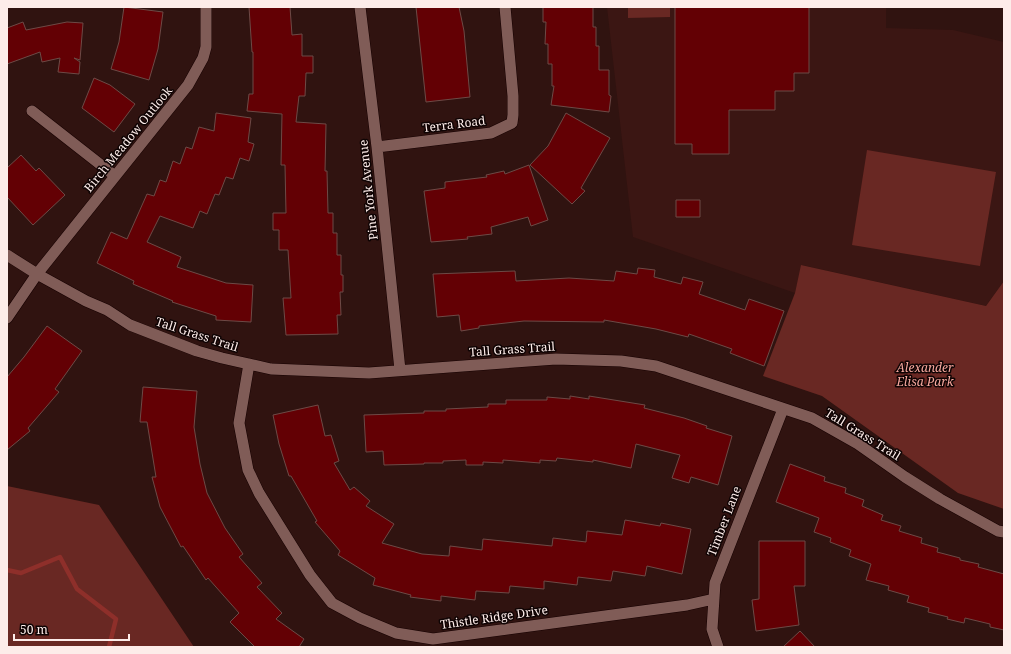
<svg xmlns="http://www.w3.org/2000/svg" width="1011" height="654" viewBox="0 0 1011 654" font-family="'Noto Serif',serif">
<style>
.built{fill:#3b1613}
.green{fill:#692823}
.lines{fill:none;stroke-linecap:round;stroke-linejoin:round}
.stream{stroke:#8e2f2a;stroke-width:4.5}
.building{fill:#630004;stroke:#6d4a46}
.minor-casing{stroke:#160101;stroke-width:12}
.minor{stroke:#805c57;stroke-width:11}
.labels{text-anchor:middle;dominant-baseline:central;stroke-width:3;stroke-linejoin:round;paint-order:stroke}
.street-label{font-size:12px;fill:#fdece9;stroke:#0f0404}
.park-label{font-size:12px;font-style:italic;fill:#f8a99f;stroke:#0f0404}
</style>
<rect width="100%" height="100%" fill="#301310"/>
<!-- built -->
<path class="built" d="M607,7H886V28L953,30L1004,42V281L986,306L802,265L795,293L633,237Z"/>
<!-- green -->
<path class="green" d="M628,7H670V17L628,18Z
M867,150L996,172L980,266L852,245Z
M801,265L986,306L1004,281V509L958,493L822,396L763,376L795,293Z
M7,486L99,505L194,647H7Z"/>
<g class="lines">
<!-- stream -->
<path class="stream" d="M7,570L21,573L60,557L77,589L116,619L109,647"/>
</g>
<!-- building -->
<path class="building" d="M124,7L163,12L158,49L149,80L111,69L119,42Z
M249,7H290L292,35L302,34V56H313V73H306L305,96H299L296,122L326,124L325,171H327L328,213H333V233H337V255H341V275H343V292H340L341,315H337L338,334L286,335L283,298H291L288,250H279V230H273V213H286L285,165H281L282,114L247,111L249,94H253V52H252Z
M416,7H459L464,31L470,97L426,102Z
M543,7H593V27H596V46H599V70H609V95L611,96L609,112L551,105L554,86H552V64H548V44H545L546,22H543Z
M675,7H809V73H794V91H775V110H729V154H692V144H675Z
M23,22L26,30L67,22L83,23L80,60L74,58L80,62L79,74L58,72L60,58L42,62L40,52L7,64V28Z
M94,78L110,85L135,104L114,132L82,108Z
M216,113L251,118L248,142L254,144L249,161L240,158L233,179L226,177L219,195L215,194L207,214L200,211L193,228L160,216L147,242L181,257L177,267L226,283L253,285L251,322L216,320V316L172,302L173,301L133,284L134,281L97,263L111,232L127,239L147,194L154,196L160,180L166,182L173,161L180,164L186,147L192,149L199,127L214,131Z
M566,113L610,138L581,188L585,191L572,204L530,165L548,146Z
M21,155L36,171L39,168L65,195L33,225L7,197V168Z
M529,165L548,220L531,226L528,217L491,227L492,234L467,237L468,239L431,242L424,191L445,188V182L487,177L486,175L504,171L505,174Z
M676,200H700V217H676Z
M638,268L655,270L654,277L681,284L683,277L703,282L699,294L745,310L749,299L784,311L764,366L730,353L732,349L689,334L688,337L656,329L604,320V322L524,321L479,326V328L461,331L459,315L437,317L433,274L515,271L516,281L569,278L614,281L616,271L637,274Z
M47,326L82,351L55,389L59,392L28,428L30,431L7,450V377L24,357Z
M143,387L197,391L194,427L200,464L207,493L225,528L243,554L239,557L262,583L257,587L282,613L276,619L304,639L299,647H255L230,622L239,613L208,578L206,580L183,546L181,547L160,507L152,477H156L147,422H140Z
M570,396L589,399V396L645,405L644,408L684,418L707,426L706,428L732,436L718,485L691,477L689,483L672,478L680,455L636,444L631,468L593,460V462L557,458L556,461L540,460V463L503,460V463L483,462V465H466V460L443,461V463H424V464L384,465L383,451L366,452L364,415L424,413V411H446V409L488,407V404H506V400H547V397L570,399Z
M318,405L325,436L331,435L339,461L334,463L350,490L354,487L370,501L366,506L394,524L382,543L422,554L449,556L450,546L482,550L483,539L552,546L553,538L586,542L587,531L622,535L625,520L660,526L661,523L691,529L682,574L647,566L645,576L613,571L611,581L578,577L577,585L544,581V589L510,586L509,593L476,591L475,600L441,596V601L410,597L411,595L373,585L375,578L338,555L340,551L315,522L317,521L291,476H289L279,444L273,415Z
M790,464L825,477L824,481L846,488L845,493L864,500L862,506L883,515L881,520L901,526L899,531L922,538L921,543L938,548L937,552L960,558V560L979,564L978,567L1004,574V630L990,627V624L965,618L964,623L947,619L948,617L928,612L929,608L907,602L909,596L888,590L889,586L866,580L871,564L849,556L851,550L830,542L831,538L814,532L819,518L776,502Z
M759,541H805V586H794L799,625L756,631L752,600L759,599Z
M800,631L815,647H783Z"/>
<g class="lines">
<defs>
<path id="minor" d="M360,7L377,147L400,370
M32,111L115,176
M377,147L491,133L512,123L513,115V96L505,7
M7,255L37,274L86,301L107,310L130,325L197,351L222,358L271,369L369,373L556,359L621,361L656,366L812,418L858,444L905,477L940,499L998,531L1004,532
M7,318L37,274L188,85L203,58L206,47V7
M249,364L239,423L248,470L259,493L310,575L332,603L360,618L396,633L433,639L687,605L714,599
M718,647L712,629L715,583L783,409"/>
</defs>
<!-- minor casing -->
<use href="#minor" class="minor-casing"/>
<!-- minor -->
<use href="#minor" class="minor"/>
</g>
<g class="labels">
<!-- street labels -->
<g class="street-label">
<text transform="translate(454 124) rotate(-7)">Terra Road</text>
<text transform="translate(128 139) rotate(-51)">Birch Meadow Outlook</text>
<text transform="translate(368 190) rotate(-96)">Pine York Avenue</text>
<text transform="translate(197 334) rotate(18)">Tall Grass Trail</text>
<text transform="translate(512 349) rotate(-4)">Tall Grass Trail</text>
<text transform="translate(863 434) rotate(32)">Tall Grass Trail</text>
<text transform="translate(724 521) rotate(-69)">Timber Lane</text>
<text transform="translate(494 617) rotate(-8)">Thistle Ridge Drive</text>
</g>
<!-- park labels -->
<g class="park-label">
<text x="925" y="367">Alexander<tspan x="925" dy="14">Elisa Park</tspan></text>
</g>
</g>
<!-- border -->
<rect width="1011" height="654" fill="none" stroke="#fdece9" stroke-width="16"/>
<!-- scale -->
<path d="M14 634v6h115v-6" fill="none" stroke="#fdece9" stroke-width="2"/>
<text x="20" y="634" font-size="12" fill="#fdece9" stroke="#0f0404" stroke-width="3" paint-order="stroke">50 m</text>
</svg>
